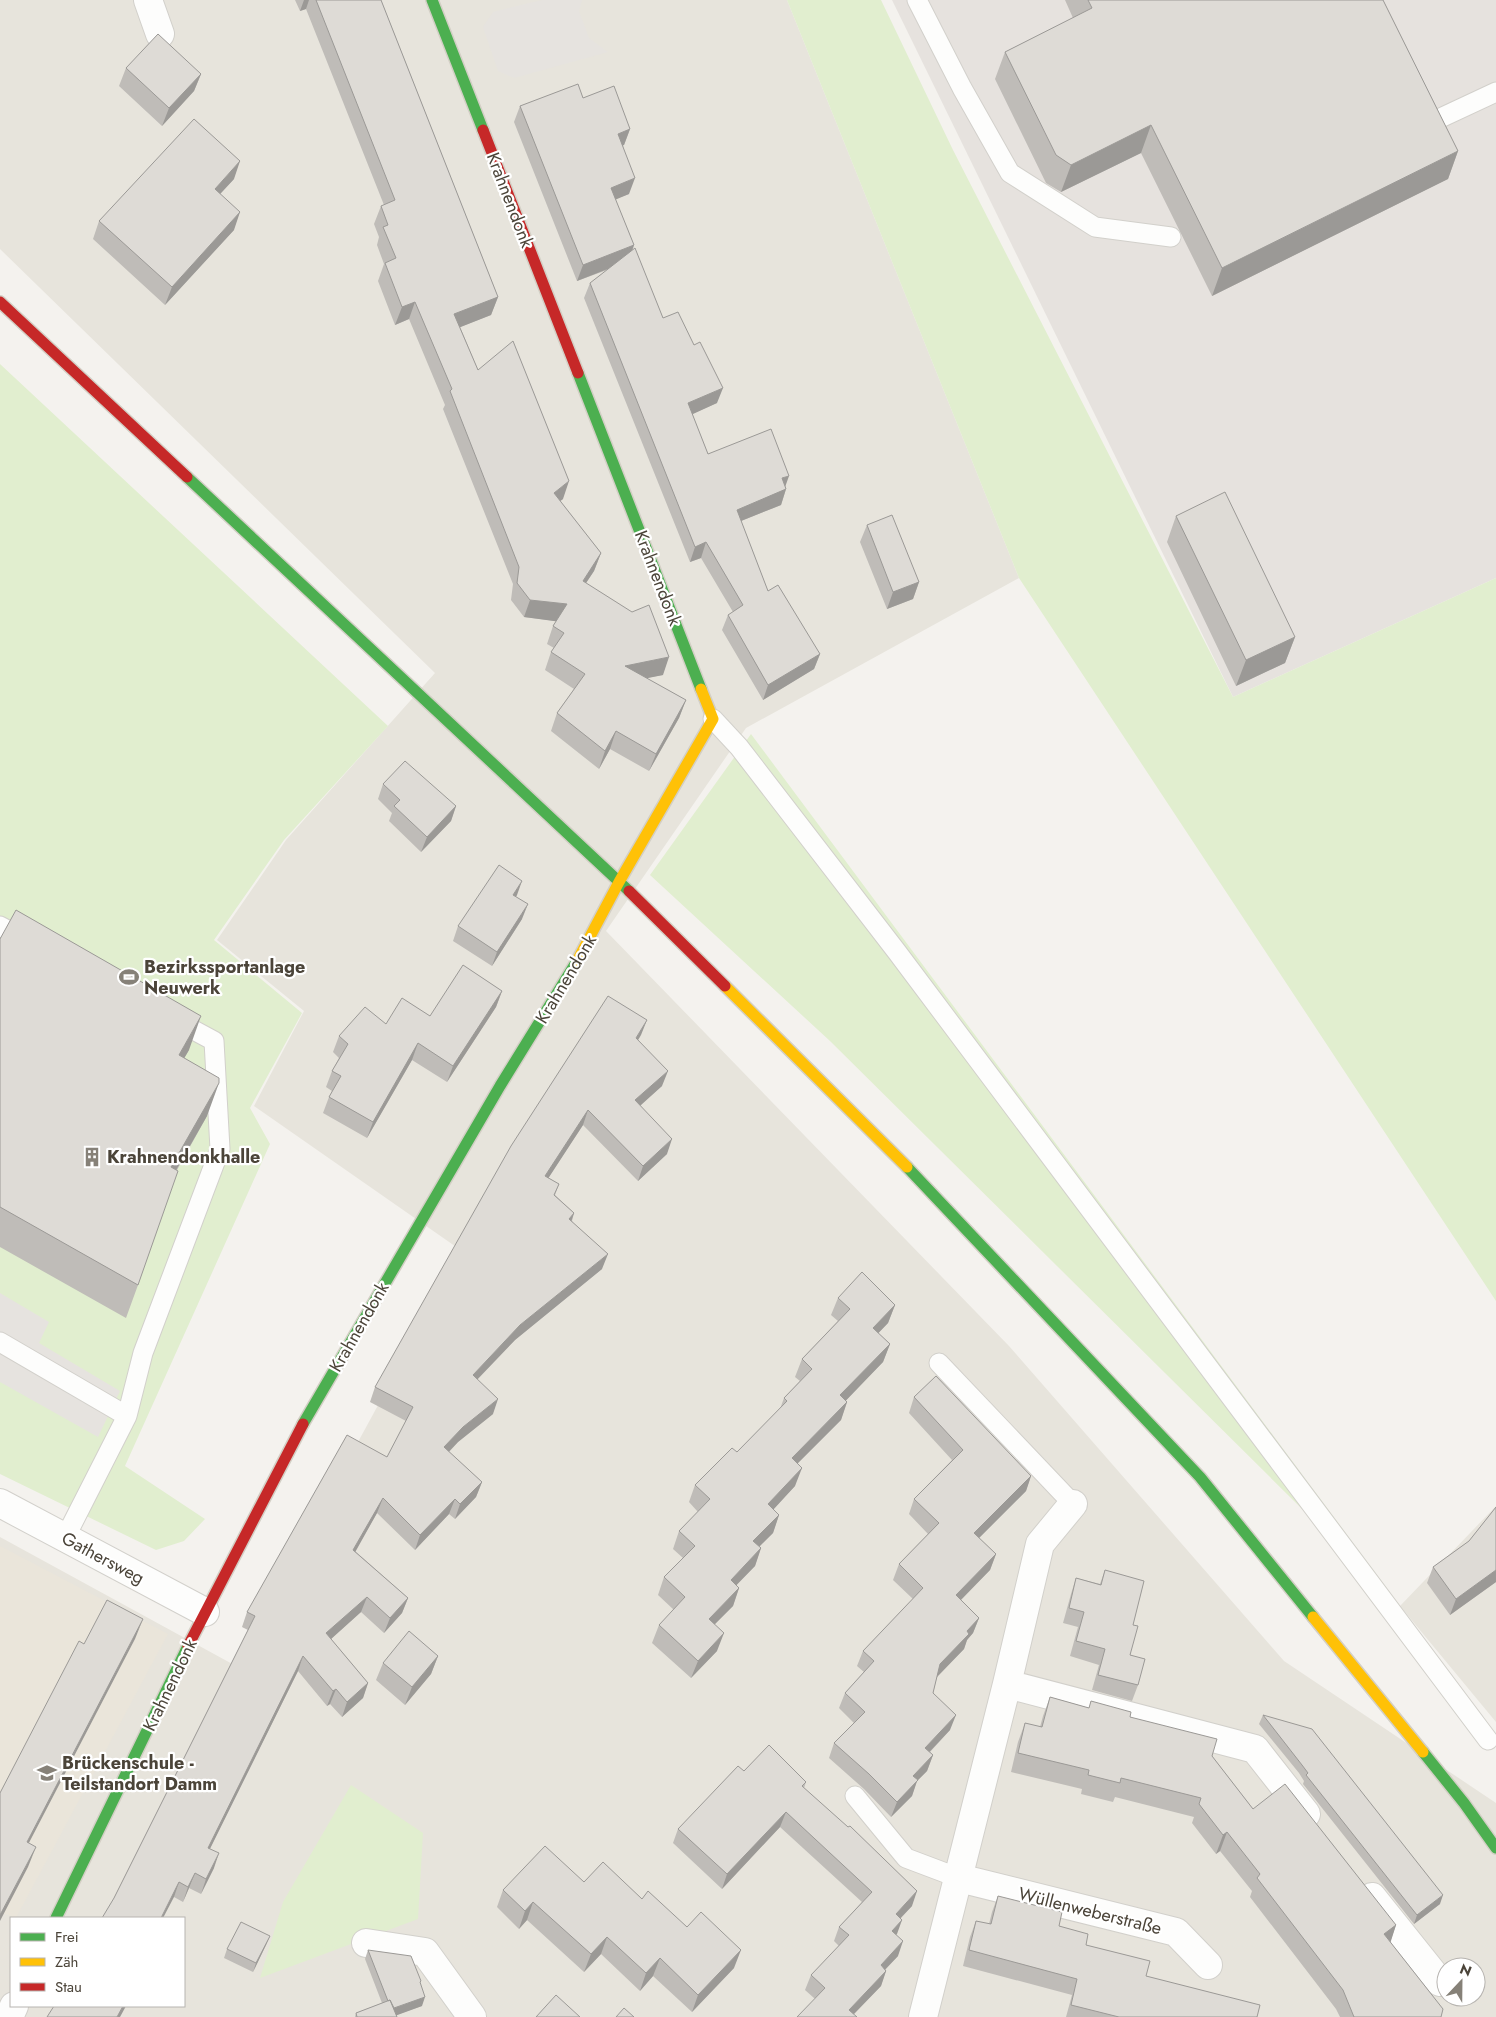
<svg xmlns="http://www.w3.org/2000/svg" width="1496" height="2017" viewBox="0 0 1496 2017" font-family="Jost,sans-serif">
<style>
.residential{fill:#e7e4dc;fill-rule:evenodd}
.industrial{fill:#e6e2de}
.education{fill:#eae5da}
.green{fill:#e1eecf}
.parking{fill:#e6e3df}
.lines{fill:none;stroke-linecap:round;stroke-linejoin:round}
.lane-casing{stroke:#d2d0cb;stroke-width:21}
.street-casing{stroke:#d2d0cb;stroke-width:30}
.fast-casing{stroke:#d3cfc5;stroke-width:14}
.slow-casing{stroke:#d3cfc5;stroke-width:14}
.jam-casing{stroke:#d3cfc5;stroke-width:14}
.lane{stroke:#fdfdfc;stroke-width:19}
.street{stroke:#fdfdfc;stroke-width:28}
.fast{stroke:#4caf50;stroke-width:11}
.slow{stroke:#ffc107;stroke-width:11}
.jam{stroke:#c62828;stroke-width:11}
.wall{fill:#bfbcb8}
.shaded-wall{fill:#9b9996}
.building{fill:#dedbd6;stroke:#9b9996}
.labels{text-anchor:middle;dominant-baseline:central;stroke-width:4.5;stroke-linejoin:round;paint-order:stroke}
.street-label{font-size:18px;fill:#4b4439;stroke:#fff}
.poi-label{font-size:18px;font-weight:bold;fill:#4b4439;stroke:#fff;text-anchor:start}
</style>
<rect width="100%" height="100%" fill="#f4f2ee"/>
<!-- residential -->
<path class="residential" d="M0,0H787L1019,578L746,728L606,931L1009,1346L1284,1661L1496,1803V2017H0V1537L236,1666L462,1251L254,1106L304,1011L217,940L286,840L435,673L0,249ZM11,1918H184V2006H11ZM1446,1967H1476V1997H1446Z
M1496,1506V1722L1400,1606Z"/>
<!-- industrial -->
<path class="industrial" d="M892,0H1496V578L1233,697Z"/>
<!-- education -->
<path class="education" d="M0,1546L168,1634L16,1918L0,1912Z"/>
<!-- green -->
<path class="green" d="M787,0H881L953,150L1233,697L1496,578V1301L1019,578Z
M0,364L388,726L284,840L214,940L302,1013L250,1108L270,1144L125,1466L205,1519L184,1541L156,1550L0,1474Z
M751,734L1400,1606L830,1041L650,875Z
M351,1785L423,1833L418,1919L260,1978L283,1902Z"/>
<!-- parking -->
<path class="parking" d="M542,0H582L579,11L589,38L608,52L514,78L498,71L483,27L493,12Z
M0,1293L49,1322L39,1343L120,1391L98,1437L0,1382Z"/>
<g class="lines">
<defs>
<path id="lane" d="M917,0L962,88L1010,173L1095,227L1171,237
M1434,121L1496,92
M713,719L739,747L897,952L1488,1740
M0,926L28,941
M0,1342L127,1416L65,1538
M939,1363L1073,1504
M127,1416L143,1353L220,1149L214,1041L173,1019
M855,1796L906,1858L959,1878"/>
<path id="street" d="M148,0L160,34
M0,1503L205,1612
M1007,1684L1255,1749L1306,1814
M959,1878L1176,1932L1208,1965
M1372,1897L1440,1982
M366,1943L425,1952L472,2017
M9,2017L14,2006
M923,2017L1007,1684L1040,1544L1073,1504"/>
<path id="fast" d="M432,0L483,130
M578,373L701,689
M187,477L629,891
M907,1167L1200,1477L1313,1617
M303,1424L500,1086L577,961
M1423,1752L1464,1803L1496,1848
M56,1918L188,1646"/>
<path id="slow" d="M577,961L619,882L713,719L701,689
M725,986L907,1167
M1313,1617L1423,1752"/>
<path id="jam" d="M483,130L578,373
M0,302L187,477
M629,891L725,986
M188,1646L303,1424"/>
</defs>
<!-- lane casing -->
<use href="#lane" class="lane-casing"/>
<!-- street casing -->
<use href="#street" class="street-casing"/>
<!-- fast casing -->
<use href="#fast" class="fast-casing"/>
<!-- slow casing -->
<use href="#slow" class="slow-casing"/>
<!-- jam casing -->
<use href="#jam" class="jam-casing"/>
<!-- lane -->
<use href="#lane" class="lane"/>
<!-- street -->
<use href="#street" class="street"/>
<!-- fast -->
<use href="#fast" class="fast"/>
<!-- slow -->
<use href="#slow" class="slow"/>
<!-- jam -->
<use href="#jam" class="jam"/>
</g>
<!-- wall -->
<path class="wall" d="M295,0H381L498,297L491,315L460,327L478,370L563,499L560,501L601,553L594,571L586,583L663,675L646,678L686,700L679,718L649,771L610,749L599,769L551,731L557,713L574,689L545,670L551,652L554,648L547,644L553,626L556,621L524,617L511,600L513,584L443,409L445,405L409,319L395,325L378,281L384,264L377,245L379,237L374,224L381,206L384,205L306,9L300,11Z
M1065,0H1383L1458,151L1448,179L1212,296L1141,153L1061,192L1046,183L995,79L1005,52L1073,18Z
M126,68L201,74L194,91L162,126L119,86Z
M583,98L630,129L624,145H623L629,194L615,199L634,245L633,249L663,318L717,403L692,414L708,454L785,486L786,489L781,505L741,521L768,591L820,654L814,669L763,700L722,630L728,615L733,612L701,558L690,562L584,298L590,283L607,270L577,281L514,122L520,106Z
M234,179L220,194L234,230L165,305L93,239L99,221Z
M1176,516L1295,637L1285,663L1236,686L1167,542Z
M867,525L919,582L913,599L887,609L860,542Z
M383,784L456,806L451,821L421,852L389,821L392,813L378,799Z
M517,895L516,897L522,919L492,966L453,941L458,926Z
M0,939L189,1050L184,1058L207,1116L177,1170L138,1285L126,1318L0,1247Z
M502,991L496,1007L447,1082L412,1060L367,1138L323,1113L329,1097L332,1091L326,1087L332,1071L339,1058L333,1052L339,1036L386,1024L430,1016Z
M641,1035L638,1040L662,1086L640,1105L667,1154L638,1181L583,1125L548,1178L559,1184L555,1195L574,1213L572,1221L602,1269L515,1340L477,1380L493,1414L458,1442L449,1452L482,1482L476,1497L455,1519L449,1514L415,1550L377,1513L355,1551L408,1598L402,1613L384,1633L361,1612L331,1639L368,1683L363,1698L342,1717L330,1704L327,1706L298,1671L210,1848L214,1868L201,1894L189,1888L183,1902L174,1897L114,1898L248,1630L242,1627L247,1612L387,1457L406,1421L370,1402L375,1387Z
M838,1298L895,1305L888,1323L878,1333L890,1344L883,1362L845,1401L847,1402L841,1420L797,1464L795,1486L773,1509L779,1515L773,1533L759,1546L761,1548L755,1566L736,1585L739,1588L733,1606L714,1625L717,1651L691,1678L652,1643L659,1625L674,1610L658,1595L664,1577L683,1558L673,1549L679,1531L698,1512L689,1502L695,1485L737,1452L780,1409L784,1398L800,1381L795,1377L802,1359L838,1321L831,1315Z
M914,1397L1031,1476L1026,1491L979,1538L996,1554L990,1570L961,1600L979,1618L973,1633L967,1640L964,1649L937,1677L933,1693L950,1730L930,1752L933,1755L927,1771L917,1781L912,1796L891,1817L864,1789L829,1758L834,1743L854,1723L839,1708L845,1693L864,1672L857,1666L863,1651L913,1599L893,1580L899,1564L928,1534L909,1514L914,1499L952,1460L909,1413Z
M1496,1507V1582L1450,1615L1427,1583L1433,1567L1469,1541Z
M1105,1570L1133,1625L1130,1655L1138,1685L1132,1701L1092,1690L1099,1665L1070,1656L1078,1627L1063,1623L1071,1594L1076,1578L1100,1584Z
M438,1656L431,1674L405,1705L376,1680L383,1663Z
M1050,1697L1089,1708L1091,1701L1130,1717L1212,1756L1253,1809L1396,1925L1390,1942L1441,2017H1340L1336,2009L1250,1897L1252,1891L1220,1851L1216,1854L1192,1823L1194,1817L1115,1797L1113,1802L1081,1794L1082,1789L1011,1772L1018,1742L1025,1723L1040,1727L1043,1716Z
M1263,1715L1440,1904L1414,1924L1303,1784L1304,1781L1299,1773L1259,1724Z
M744,1771L806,1782L804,1788L912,1906L901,1918L896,1935L898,1956L885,1970L886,1971L881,1986L854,2014L814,1998L805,1990L811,1975L839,1946L834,1941L839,1927L862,1902L780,1827L722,1889L673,1843L678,1829Z
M584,1882L642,1899L687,1927L734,1968L692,2012L653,1976L640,1991L601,1954L584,1972L527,1920L519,1929L497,1907L503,1890Z
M998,1896L1059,1926L1086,1945L1146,1976L1257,2017H1066L1072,1995L963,1966L970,1937L976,1921L989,1924L992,1912Z
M270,1936L266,1945L253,1972L224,1958L227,1949Z
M368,1950L420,1984L422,2006L396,2015L397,2017H355L356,2013L382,2003L365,1959Z"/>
<!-- shaded-wall -->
<path class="shaded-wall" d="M304,0H309L306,9L300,11Z
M201,74L194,91L162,126L169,108Z
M1151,125L1141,153L1061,192L1071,165Z
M630,129L624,145L613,150L618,134Z
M1458,151L1448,179L1212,296L1222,268Z
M240,161L234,179L209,206L215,189Z
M635,178L629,194L605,204L611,188Z
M240,212L234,230L165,305L172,287Z
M634,245L628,261L577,281L583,265Z
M498,297L491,315L448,332L454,314Z
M415,302L409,319L395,325L402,307Z
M723,388L717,403L682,419L688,403Z
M789,476L784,490L786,489L781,505L731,525L737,510L782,478Z
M569,481L563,499L547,511L554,493Z
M706,542L701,558L690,562L695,547Z
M601,553L594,571L576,598L583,581Z
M919,582L913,599L887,609L893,592Z
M530,600L567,604L561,622L524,617Z
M1295,637L1285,663L1236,686L1246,660Z
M820,654L814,669L763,700L768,685Z
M669,657L663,675L618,684L625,666Z
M686,700L679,718L649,771L656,754Z
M616,731L610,749L599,769L605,751Z
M456,806L451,821L421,852L427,837Z
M522,881L517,895L508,909L513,895Z
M528,904L522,919L492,966L497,952Z
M502,991L496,1007L447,1082L453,1066Z
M201,1016L189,1050L167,1088L179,1055Z
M647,1020L641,1035L630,1053L636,1038Z
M418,1043L412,1060L367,1138L373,1122Z
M668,1071L662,1086L630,1115L635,1100Z
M219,1083L207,1116L159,1200L171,1167Z
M588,1110L583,1125L540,1191L545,1176Z
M672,1139L667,1154L638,1181L643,1166Z
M574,1213L569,1228V1219Z
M608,1254L602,1269L515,1340L467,1390L473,1375L520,1325Z
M895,1305L888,1323L867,1345L873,1328Z
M890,1344L883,1362L834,1413L840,1395Z
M498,1399L493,1414L458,1442L439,1462L444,1447L463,1427Z
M847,1402L841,1420L785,1476L792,1458Z
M802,1468L795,1486L762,1522L768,1504Z
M1031,1476L1026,1491L968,1549L974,1533Z
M482,1482L476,1497L455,1519L460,1504Z
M383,1498L377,1513L348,1565L353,1550Z
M455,1499L449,1514L415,1550L420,1535Z
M779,1515L773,1533L747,1559L753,1541Z
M761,1548L755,1566L724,1598L731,1580Z
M996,1554L990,1570L950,1611L956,1595Z
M1496,1570V1582L1450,1615L1456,1599Z
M739,1588L733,1606L702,1637L709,1619Z
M367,1597L361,1612L321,1648L326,1633Z
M408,1598L402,1613L384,1633L390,1618Z
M979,1618L973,1633L967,1640L964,1649L935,1679L940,1664L967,1631Z
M143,1619L135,1639L19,1862L27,1842Z
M724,1633L717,1651L691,1678L698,1661Z
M303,1656L298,1671L203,1863L208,1848Z
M438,1656L431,1674L405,1705L412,1687Z
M368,1683L363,1698L342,1717L347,1702Z
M336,1689L330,1704L327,1706L333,1691Z
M956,1715L950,1730L919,1763L925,1748Z
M933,1755L927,1771L917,1781L912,1796L891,1817L897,1802L913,1776Z
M786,1812L780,1827L722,1889L727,1874Z
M1227,1832L1220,1851L1216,1854L1223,1835Z
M36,1847L28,1867L0,1921V1915Z
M219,1853L214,1868L201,1894L206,1879Z
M195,1873L189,1888L183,1902L188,1887Z
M179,1882L174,1897L163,1918H161Z
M917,1891L912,1906L890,1929L896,1914Z
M1443,1895L1440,1904L1414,1924L1417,1915Z
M533,1902L527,1920L519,1929L525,1911Z
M902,1920L897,1934L886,1946L892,1931Z
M1396,1925L1390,1944L1384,1934Z
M270,1936L266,1945L253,1972L256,1963Z
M607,1937L601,1954L584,1972L591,1954Z
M903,1941L898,1956L875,1980L881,1965Z
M741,1950L734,1968L692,2012L698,1995Z
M660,1958L653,1976L640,1991L646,1973Z
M886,1971L881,1986L851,2017L849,2010Z
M425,1997L422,2006L392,2017V2009Z
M123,2006H126L120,2017H117Z"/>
<!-- building -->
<path class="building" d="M316,0H381L498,297L454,314L478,370L513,341L569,481L554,493L601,553L583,581L632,612L649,605L669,657L625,666L686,700L656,754L616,731L605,751L557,713L585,674L551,652L564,633L553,626L567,604L530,600L517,583L519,567L450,391L452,389L415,302L402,307L385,263L396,258L383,227L388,225L381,206L395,200Z
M1088,0H1383L1458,151L1222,268L1151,125L1071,165L1056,155L1005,52L1092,8Z
M158,34L201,74L169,108L126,68Z
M578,84L583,98L614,86L630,129L618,134L635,178L611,188L634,245L583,265L520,106Z
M194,119L240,161L215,189L240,212L172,287L99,221Z
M635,248L663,318L678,312L694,345L700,342L723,388L688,403L708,454L771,429L789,476L782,478L786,489L737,510L768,591L778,585L820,654L768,685L728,615L743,605L706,542L695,547L590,283Z
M1225,492L1295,637L1246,660L1176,516Z
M892,515L919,582L893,592L867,525Z
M405,761L456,806L427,837L394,806L400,800L383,784Z
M499,865L522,881L513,895L528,904L497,952L458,926Z
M16,910L201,1016L179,1055L219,1078V1083L171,1167L178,1171L138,1285L0,1207V939Z
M463,965L502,991L453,1066L418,1043L373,1122L329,1097L341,1076L332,1071L348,1044L339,1036L365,1007L386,1024L402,998L430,1016Z
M608,996L647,1020L636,1038L668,1071L635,1100L672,1139L643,1166L588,1110L545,1176L559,1184L554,1195L574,1213L569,1219L608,1254L520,1325L473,1375L498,1399L463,1427L444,1447L482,1482L460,1504L455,1499L420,1535L383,1498L353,1550L408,1598L390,1618L367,1597L326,1633L368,1683L347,1702L336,1689L333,1691L303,1656L208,1848L219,1853L206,1879L195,1873L188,1887L179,1882L161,1918H102L114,1898L255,1616L247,1612L347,1435L387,1457L413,1407L375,1387L511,1146Z
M862,1272L895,1305L873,1328L890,1344L840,1395L847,1402L792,1458L802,1468L768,1504L779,1515L753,1541L761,1548L731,1580L739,1588L709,1619L724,1633L698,1661L659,1625L685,1597L664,1577L695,1546L679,1531L710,1499L695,1485L732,1448L737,1452L787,1401L784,1398L812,1369L802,1359L850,1309L838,1298Z
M936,1376L1031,1476L974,1533L996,1554L956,1595L979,1618L967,1631L969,1634L940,1664L933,1693L956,1715L925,1748L933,1755L913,1776L918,1780L897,1802L869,1774L834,1743L865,1712L845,1693L874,1661L863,1651L923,1588L899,1564L939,1523L914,1499L963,1450L914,1397Z
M1496,1507V1570L1456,1599L1433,1567L1469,1541Z
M1105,1570L1144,1581L1133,1625L1138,1626L1130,1655L1145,1659L1138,1685L1098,1675L1105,1649L1076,1641L1084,1612L1069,1608L1076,1578L1101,1585Z
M107,1600L143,1619L27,1842L36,1847L0,1915V1793L79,1641L84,1644Z
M409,1631L438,1656L412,1687L383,1663Z
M1050,1697L1089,1708L1091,1701L1131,1712L1130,1717L1217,1739L1212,1756L1253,1809L1285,1784L1396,1925L1384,1934L1443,2009L1441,2017H1354L1343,1990L1257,1878L1260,1874L1227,1832L1223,1835L1199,1804L1201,1798L1121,1778L1120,1783L1088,1775L1089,1770L1018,1753L1025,1723L1042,1727Z
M1263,1715L1312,1729L1443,1895L1417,1915L1306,1775L1308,1773L1302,1765Z
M769,1745L806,1782L802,1786L848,1827L850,1826L917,1891L896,1914L902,1920L892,1931L903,1941L881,1965L886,1971L849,2010L857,2017H797L825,1988L811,1975L849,1935L839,1927L872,1892L786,1812L727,1874L678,1829L738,1766L744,1771Z
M545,1846L584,1882L603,1862L642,1899L648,1891L687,1927L701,1912L741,1950L698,1995L660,1958L646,1973L607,1937L591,1954L533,1902L525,1911L503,1890Z
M998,1896L1062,1912L1059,1926L1088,1934L1086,1945L1150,1961L1146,1976L1260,2005L1257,2017H1119L1071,2005L1077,1979L969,1950L976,1921L991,1924Z
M241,1922L270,1936L256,1963L227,1949Z
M368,1950L411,1956L421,1981L420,1982L425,1997L394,2008L390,2000L388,2001Z
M556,1995L580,2017H536Z
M390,2000L397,2017H357L356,2013Z
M54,2006H123L117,2017H47Z
M624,2008L634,2017H616Z"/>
<!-- icons -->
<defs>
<symbol id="stadium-bare" viewBox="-9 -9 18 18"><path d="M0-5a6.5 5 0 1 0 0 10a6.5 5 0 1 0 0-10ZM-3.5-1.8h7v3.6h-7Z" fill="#868178" stroke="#fff" stroke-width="2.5" paint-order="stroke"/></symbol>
<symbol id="building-bare" viewBox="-9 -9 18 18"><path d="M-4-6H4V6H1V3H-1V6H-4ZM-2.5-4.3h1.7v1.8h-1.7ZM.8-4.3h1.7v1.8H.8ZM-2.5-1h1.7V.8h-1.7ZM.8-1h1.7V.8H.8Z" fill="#868178" stroke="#fff" stroke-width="2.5" paint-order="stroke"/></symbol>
<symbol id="school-bare" viewBox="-9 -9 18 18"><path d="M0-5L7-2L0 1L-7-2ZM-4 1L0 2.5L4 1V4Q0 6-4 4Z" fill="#868178" stroke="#fff" stroke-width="2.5" paint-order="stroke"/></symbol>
</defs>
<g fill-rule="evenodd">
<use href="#stadium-bare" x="115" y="963" width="28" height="28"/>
<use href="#building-bare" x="78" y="1143" width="28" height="28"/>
<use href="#school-bare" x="33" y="1759" width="28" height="28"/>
</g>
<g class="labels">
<!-- street labels -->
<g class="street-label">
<text transform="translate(510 200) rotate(69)">Krahnendonk</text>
<text transform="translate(658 578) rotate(69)">Krahnendonk</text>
<text transform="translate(566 979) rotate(-59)">Krahnendonk</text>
<text transform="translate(359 1327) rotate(-60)">Krahnendonk</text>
<text transform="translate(103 1558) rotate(28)">Gathersweg</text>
<text transform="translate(170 1685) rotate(-64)">Krahnendonk</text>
<text transform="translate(1090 1911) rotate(14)">Wüllenweberstraße</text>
</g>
<!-- poi labels -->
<g class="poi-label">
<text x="144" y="967">Bezirkssportanlage<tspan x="144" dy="21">Neuwerk</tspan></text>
<text x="107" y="1157">Krahnendonkhalle</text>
<text x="62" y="1763">Brückenschule -<tspan x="62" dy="21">Teilstandort Damm</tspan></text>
</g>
</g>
<!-- legend -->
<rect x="10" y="1917" width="175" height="90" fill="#ffffff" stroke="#b7b4b0"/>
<rect x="20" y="1933" width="25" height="8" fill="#4caf50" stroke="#b7b4b0"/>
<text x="55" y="1942" font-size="15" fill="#4b4439">Frei</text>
<rect x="20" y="1958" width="25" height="8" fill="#ffc107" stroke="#b7b4b0"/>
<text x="55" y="1967" font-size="15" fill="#4b4439">Zäh</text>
<rect x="20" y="1983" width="25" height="8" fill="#c62828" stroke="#b7b4b0"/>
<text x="55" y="1992" font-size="15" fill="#4b4439">Stau</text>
<!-- north arrow -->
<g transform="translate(1461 1982) rotate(22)"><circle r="24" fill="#ffffff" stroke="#b7b4b0"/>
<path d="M0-4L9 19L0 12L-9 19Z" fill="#868178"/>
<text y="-8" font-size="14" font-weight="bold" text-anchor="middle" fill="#4b4439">N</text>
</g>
</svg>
